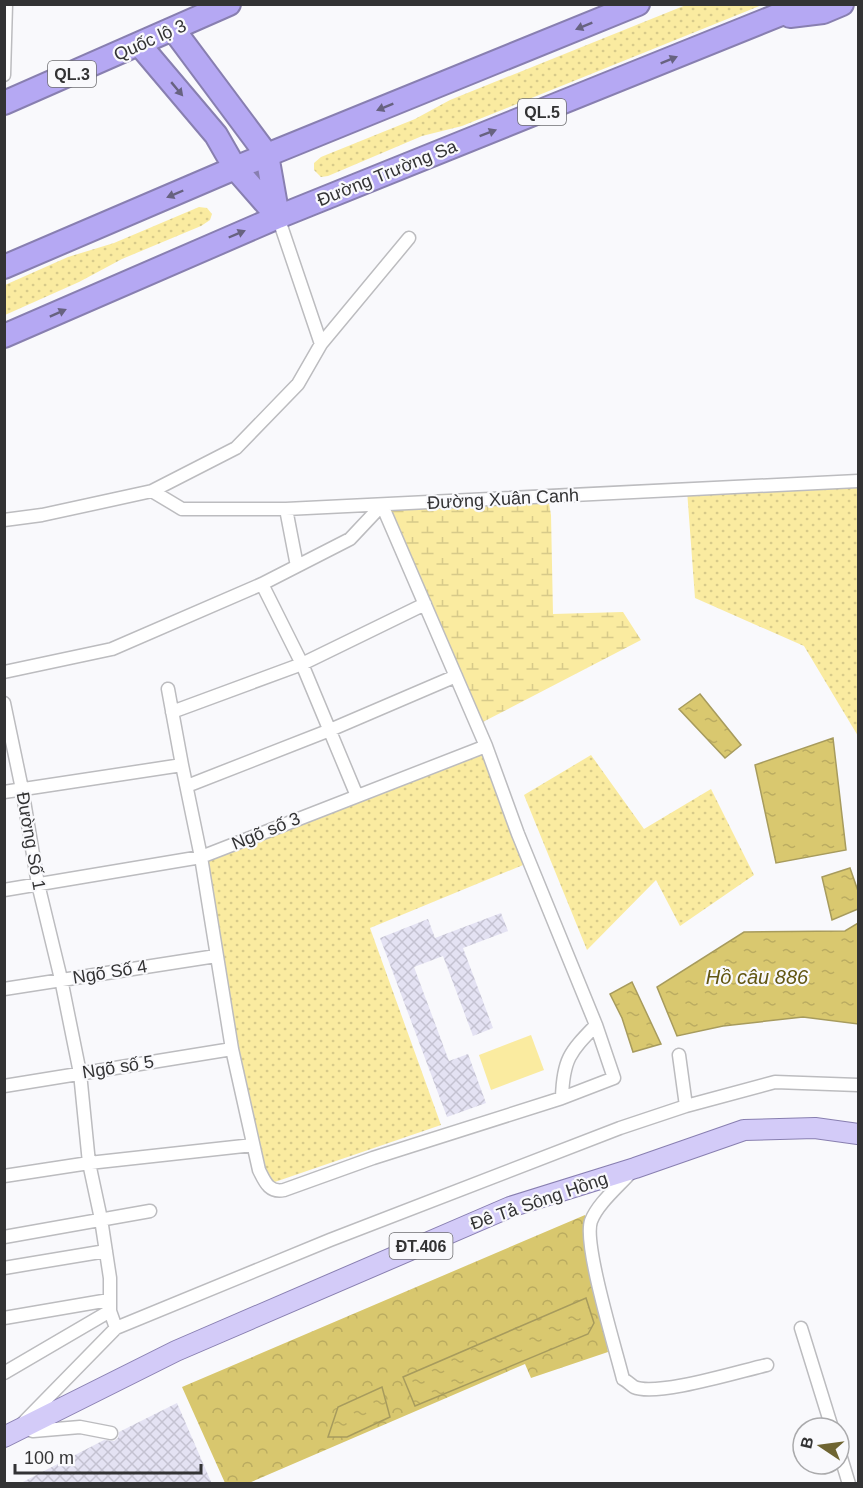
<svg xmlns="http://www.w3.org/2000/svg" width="863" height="1488" viewBox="0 0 863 1488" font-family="Helvetica,sans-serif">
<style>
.grass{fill:url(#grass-dots)}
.forest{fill:url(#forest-crowns)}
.wetland{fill:url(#wetland-marsh)}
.pitch{fill:#faeba0}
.water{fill:url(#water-ripples);stroke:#a79b5d;stroke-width:1.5}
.building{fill:url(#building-cross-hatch)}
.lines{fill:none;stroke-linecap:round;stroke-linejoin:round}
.street-casing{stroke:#bcbcbf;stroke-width:15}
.primary-casing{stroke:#887fb0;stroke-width:22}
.highway-casing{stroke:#887fb0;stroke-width:26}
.street{stroke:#fff;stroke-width:12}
.primary{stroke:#d3cbf8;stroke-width:20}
.highway{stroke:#b5a8f3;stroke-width:22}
.oneway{fill:#676280}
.labels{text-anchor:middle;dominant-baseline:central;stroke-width:4.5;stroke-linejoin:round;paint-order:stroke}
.shield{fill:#f9f9fc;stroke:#6e6e70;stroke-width:1.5}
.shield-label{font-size:16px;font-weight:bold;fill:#333334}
.street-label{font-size:18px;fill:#333334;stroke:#f9f9fc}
.water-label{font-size:20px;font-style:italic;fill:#625612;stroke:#f9f9fc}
</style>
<defs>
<pattern id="grass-dots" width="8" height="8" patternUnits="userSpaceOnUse" patternTransform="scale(1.5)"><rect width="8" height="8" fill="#faeba0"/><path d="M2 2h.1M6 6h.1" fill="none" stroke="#d7ca8a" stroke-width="1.8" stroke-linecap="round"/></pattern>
<pattern id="forest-crowns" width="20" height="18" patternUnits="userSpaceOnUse" patternTransform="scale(1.5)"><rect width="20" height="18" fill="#d8c76e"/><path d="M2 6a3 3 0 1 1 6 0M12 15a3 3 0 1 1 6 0" fill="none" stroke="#baab60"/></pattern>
<pattern id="wetland-marsh" width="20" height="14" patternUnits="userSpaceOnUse" patternTransform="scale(1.5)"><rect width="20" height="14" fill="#faeba0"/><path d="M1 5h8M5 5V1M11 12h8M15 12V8" fill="none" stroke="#d7ca8a"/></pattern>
<pattern id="water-ripples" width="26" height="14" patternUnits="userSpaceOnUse" patternTransform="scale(1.5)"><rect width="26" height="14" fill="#d9c86f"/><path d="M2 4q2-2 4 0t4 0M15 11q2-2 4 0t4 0" fill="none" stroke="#bbac61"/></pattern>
<pattern id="building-cross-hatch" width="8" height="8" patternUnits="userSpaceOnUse" patternTransform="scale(1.5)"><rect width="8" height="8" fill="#e4e2f3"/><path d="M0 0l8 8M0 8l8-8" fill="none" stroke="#c4c2d1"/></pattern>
</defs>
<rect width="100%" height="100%" fill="#f9f9fc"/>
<!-- grass -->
<path class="grass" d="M686,5H762L462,126L422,136L328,176L321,177L314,170V163L321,157L415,119L450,100Z
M199,207L207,208L212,214L210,220L201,226L122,259L79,282L5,315V285L68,257L114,243Z
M858,481V736L804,646L695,598L687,490Z
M486,746L523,865L370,928L441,1125L266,1185L201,857Z
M591,755L644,829L711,789L754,875L680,926L656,880L587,950L524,795Z"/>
<!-- forest -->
<path class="forest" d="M585,1215L608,1352L531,1378L525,1364L249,1483H225L182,1387Z"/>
<!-- wetland -->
<path class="wetland" d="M548,497L551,515L553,614L623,612L641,640L477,725L382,505Z"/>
<!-- pitch -->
<path class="pitch" d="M531,1035L544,1070L491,1090L479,1055Z"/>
<!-- water -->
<path class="water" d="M700,694L741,745L725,758L679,709Z
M833,738L846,850L776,863L755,765Z
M850,868L858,891V909L832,920L822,877Z
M858,923V1024L803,1017L723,1026L677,1036L657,987L744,932L845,931Z
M632,982L661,1044L633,1052L622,1018L610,994Z
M586,1298L594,1323L588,1334L415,1406L403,1377Z
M382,1387L390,1417L347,1437H328L338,1407Z"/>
<!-- building -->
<path class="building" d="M501,913L508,931L463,948L493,1028L473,1036L443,956L414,967L449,1061L468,1054L486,1103L447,1117L380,938L428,919L435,938Z
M177,1403L212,1484H19L104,1440L114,1441L118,1438L119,1432Z"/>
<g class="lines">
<defs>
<path id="street" d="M4,75L6,4
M321,344L409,238
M152,491L182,509H286L858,481
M286,509L297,566
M4,520L42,515L152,491L236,448L298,384L321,344L278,217
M262,584L302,664L357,796
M4,672L112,649L262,584L350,539L382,505L486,746L518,834L596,1025L614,1078L562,1098L373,1158L284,1190C269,1193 265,1182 259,1170L232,1049L201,857L182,765L168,689
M4,703L22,789L38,884L61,979L80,1073L89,1163L101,1219L110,1278V1311L116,1328L23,1423
M172,712L302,664L425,604
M187,786L330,730L456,676
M4,792L182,765
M4,890L201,857L486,746
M4,989L216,956
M679,1055L686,1106
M4,1086L232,1049
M562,1098C563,1059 570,1052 596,1025
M632,1171C619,1186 598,1203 591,1221C583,1244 616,1350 623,1379C627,1381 631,1385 634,1387C657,1397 740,1371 767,1365
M4,1176L89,1163L253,1145
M4,1237L150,1211
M4,1268L106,1251
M4,1318L109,1300
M116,1328L330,1240L620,1128L686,1106L775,1082L858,1085
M801,1328L832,1428
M4,1373L110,1311
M22,1428L33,1431L80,1427L111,1433
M839,1451L849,1484"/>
<path id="primary" d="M4,1437L176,1351L510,1207L635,1168L744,1130L815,1128L858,1134"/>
<path id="highway" d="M790,16L823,12L842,4
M173,29L267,155L278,217
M139,44L216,135L235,168L278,217
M4,103L229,4
M4,267L235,168L638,4
M4,336L278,217L806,4"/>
</defs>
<!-- street casing -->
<use href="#street" class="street-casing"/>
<!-- primary casing -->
<use href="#primary" class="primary-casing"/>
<!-- highway casing -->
<use href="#highway" class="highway-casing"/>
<!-- street -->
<use href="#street" class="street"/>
<!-- primary -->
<use href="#primary" class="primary"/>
<!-- highway -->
<use href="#highway" class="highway"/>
</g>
<!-- one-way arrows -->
<defs><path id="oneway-solid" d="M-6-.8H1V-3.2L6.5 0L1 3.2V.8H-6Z" transform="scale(1.5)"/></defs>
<g class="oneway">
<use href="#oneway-solid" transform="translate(584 26) rotate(158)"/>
<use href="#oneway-solid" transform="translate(669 60) rotate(-22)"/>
<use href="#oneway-solid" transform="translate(177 89) rotate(50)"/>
<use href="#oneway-solid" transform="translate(385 107) rotate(158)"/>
<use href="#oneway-solid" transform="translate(488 133) rotate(-21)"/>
<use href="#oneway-solid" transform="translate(175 194) rotate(157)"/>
<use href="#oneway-solid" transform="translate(237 234) rotate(-23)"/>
<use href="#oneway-solid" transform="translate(58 313) rotate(-24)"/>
</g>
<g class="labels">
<!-- shield labels -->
<g class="shield">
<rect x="48" y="61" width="48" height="26" rx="4.5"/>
<rect x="518" y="99" width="48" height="26" rx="4.5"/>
<rect x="389.5" y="1233" width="63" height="26" rx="4.5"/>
</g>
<g class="shield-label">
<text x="72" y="74">QL.3</text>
<text x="542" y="112">QL.5</text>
<text x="421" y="1246">ĐT.406</text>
</g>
<!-- street labels -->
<g class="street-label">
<text transform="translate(150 40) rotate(-24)">Quốc lộ 3</text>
<text transform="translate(387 173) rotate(-22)">Đường Trường Sa</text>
<text transform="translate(503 499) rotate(-3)">Đường Xuân Canh</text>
<text transform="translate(266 831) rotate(-22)">Ngõ số 3</text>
<text transform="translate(31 841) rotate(80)">Đường Số 1</text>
<text transform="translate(110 972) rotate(-9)">Ngõ Số 4</text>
<text transform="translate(118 1067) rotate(-9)">Ngõ số 5</text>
<text transform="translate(539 1201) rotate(-19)">Đê Tả Sông Hồng</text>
</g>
<!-- water labels -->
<g class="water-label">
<text x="757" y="977">Hồ câu 886</text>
</g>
</g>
<!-- border -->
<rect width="863" height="1488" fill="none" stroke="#333334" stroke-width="12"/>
<!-- north arrow -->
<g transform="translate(821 1446) rotate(283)"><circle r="28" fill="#f9f9fc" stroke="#aaaaac" stroke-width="1.5"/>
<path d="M0-4.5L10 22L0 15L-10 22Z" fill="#6f6532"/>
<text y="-9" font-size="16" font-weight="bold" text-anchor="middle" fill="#333334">B</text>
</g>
<!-- scale -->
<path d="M15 1464v9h186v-9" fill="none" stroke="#333334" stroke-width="3"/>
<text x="24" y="1464" font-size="18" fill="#333334" stroke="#f9f9fc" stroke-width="4.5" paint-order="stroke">100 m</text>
</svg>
